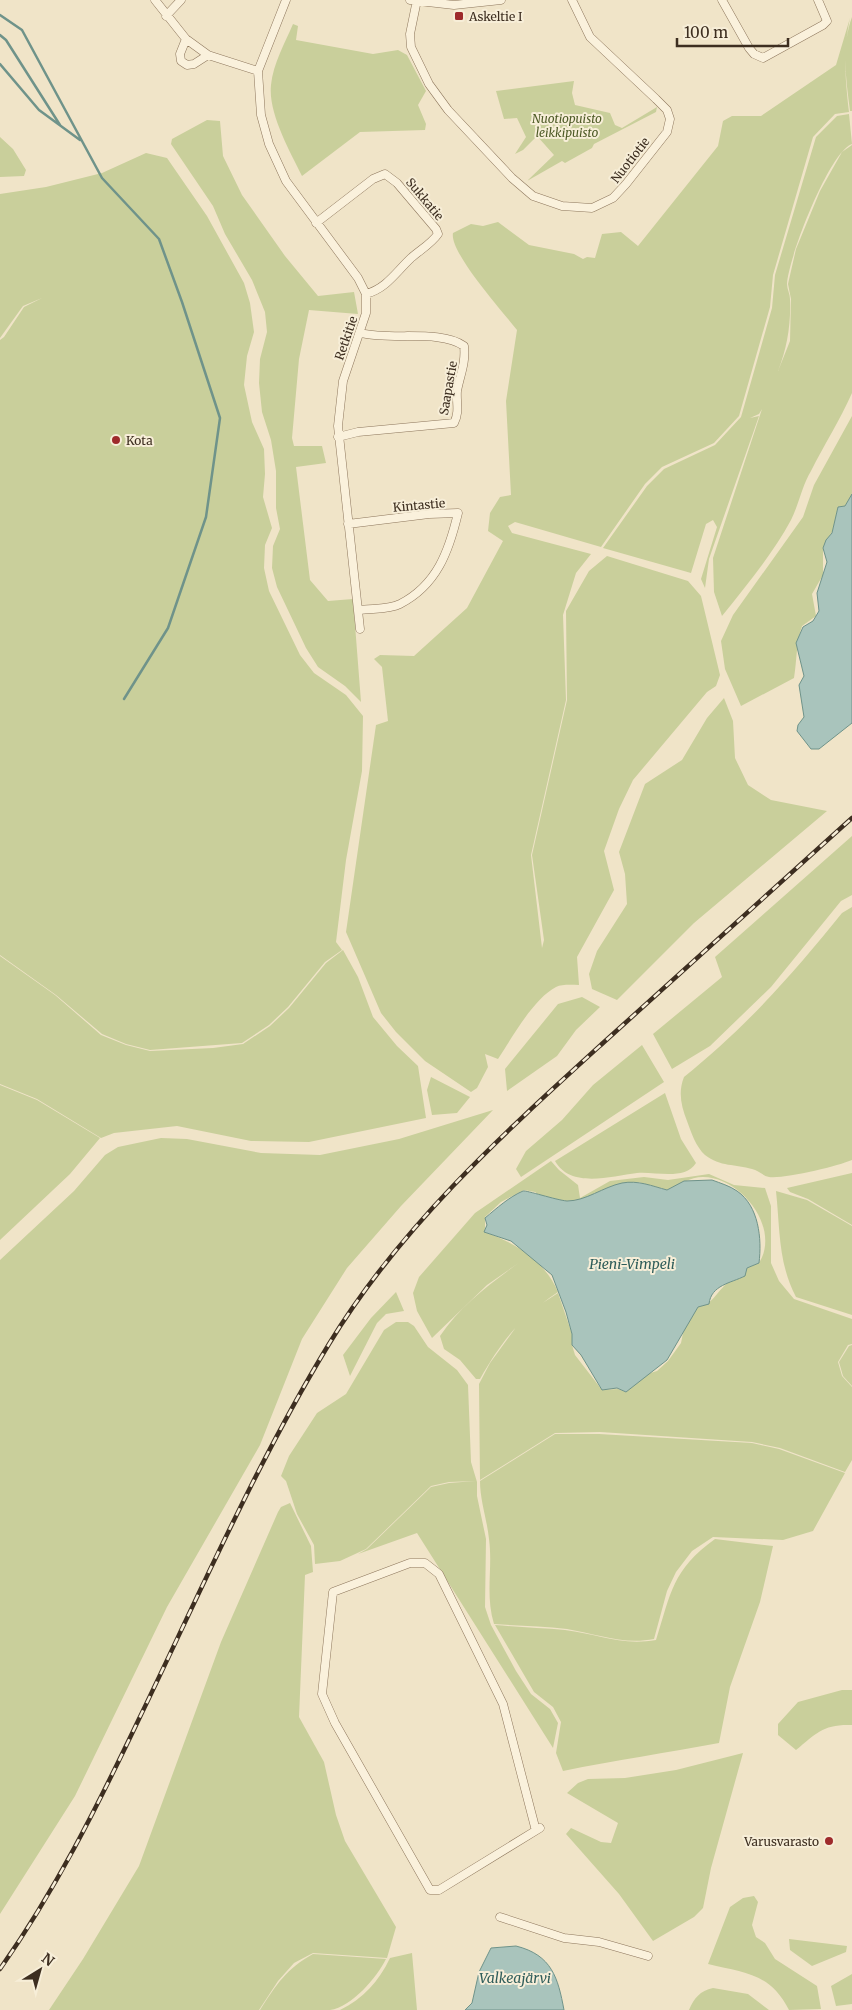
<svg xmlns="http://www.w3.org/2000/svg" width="852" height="2010" viewBox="0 0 852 2010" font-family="Merriweather,serif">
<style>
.green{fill:#c9cf9b}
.water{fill:#a9c4bc;stroke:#6f938a}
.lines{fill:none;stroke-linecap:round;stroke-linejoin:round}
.stream{stroke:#6f938a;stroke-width:2.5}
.minor-casing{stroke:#8d765c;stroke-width:9}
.minor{stroke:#faf1dc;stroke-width:8}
.rail-casing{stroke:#3d2e20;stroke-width:4.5}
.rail{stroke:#f7eed8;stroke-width:2.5;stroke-dasharray:8;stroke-linecap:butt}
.poi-dot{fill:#9e2a2b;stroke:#f7eed8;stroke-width:2}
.labels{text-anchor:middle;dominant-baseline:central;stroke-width:4;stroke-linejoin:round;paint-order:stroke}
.poi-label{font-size:12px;fill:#3d2e20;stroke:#f7eed8;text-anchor:start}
.park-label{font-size:12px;font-style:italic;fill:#4d5a26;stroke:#f7eed8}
.street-label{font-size:12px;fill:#3d2e20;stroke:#f7eed8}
.water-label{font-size:14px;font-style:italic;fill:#2f5d5a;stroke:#f7eed8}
</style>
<rect width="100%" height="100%" fill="#f0e4c8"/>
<!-- green -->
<path class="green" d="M852,17V111H850C846,80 841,47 852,17Z
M850,18C843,52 845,77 849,112L835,114L813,137L773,275L770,307L739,416L714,443L662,467L645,484L601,547L515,522L508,526L512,533L591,554L576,573L563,615L566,700L531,855L542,948L544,940L532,855L567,700L566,611L589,571L607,556L688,581L701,596L720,675L716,686L707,692L633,780L619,809L604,851L614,890L577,957L579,985C572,985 562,984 556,987C533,999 512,1038 498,1059L485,1054L488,1067L477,1088L471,1092L425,1061L396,1032L381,1013L346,932L376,725L388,721L382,667L374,659L380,655L414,656L467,608L503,541L488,531L490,513L500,497L511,495L506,401L517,330C503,312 449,252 453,233L471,224L483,226L498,222L529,245L574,254L583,259L587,257L595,258L602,234L621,232L638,246L718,146L723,121L732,116H761L836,65Z
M293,24L298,26L296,40L373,54L398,50L407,55L426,91L418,105L426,124L425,130L360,132L302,176C290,151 268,113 271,85C273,64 285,43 293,24Z
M574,81L572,93L575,105L610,113L615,125L622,128L657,107L656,112L594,144L592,148L565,163L562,161L527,181L554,155L537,136L523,150L515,154L526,137L517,118L504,119L496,91Z
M849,114L852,144C829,152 788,259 787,284C787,289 790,294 790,299C791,325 787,348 778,371L790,341L791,299L788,284L796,249L820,191L842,152L852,145V393C840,420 824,445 811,471C802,486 799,504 791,520C772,555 746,586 722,616L714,592L713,558L762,409L759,414L750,418L759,416L709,559L705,588L701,579L717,527L713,520L706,524L691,573L603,548L647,486L664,469L715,445L741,417L772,308L775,275L816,137L837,116Z
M207,120L220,121L223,156L242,195L285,256L318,296L354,292L358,314L309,310L299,359L292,438L294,446H322L326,463L296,467L310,580L328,601L353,599L361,702L345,686L318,667L306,648L277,587L272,568L273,546L280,529L276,508V471L271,440L262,412L259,383L260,359L267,332L265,312L252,280L225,234L213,206L171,144L172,139Z
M0,137L13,149L26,170L24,176L0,177Z
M146,153L167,158L207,216L244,283L250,303L254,332L247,356L244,385L252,422L264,449L265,474L263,497L272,528L265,545L264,568L269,591L300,655L314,673L346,695L363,716L362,771L346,860L336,942L342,950L325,962L288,1007L269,1025L242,1043L150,1050L126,1044L102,1034L56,995L0,955V340L4,337L24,307L42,298L23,306L0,338V194L46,187L102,173Z
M852,416V495L845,506L838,507L833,530L823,548V575L812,594L816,616L802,626C796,643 797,660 794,678L741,706L725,669L721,641L733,615L803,517L814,485Z
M724,698L733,721L735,758L748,785L771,800L827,811L694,923L617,1000L592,989L589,974L597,951L627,904L625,874L619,852L645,784L682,760L707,718Z
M852,836V895L841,901L771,987L710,1046L672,1069L653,1034L722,977L715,957Z
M852,907V1160C838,1166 785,1179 769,1177C763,1176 758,1170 752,1169C736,1164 720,1167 705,1155C696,1147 691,1132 687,1121C681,1106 678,1092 684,1077C747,1026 791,976 842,913Z
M343,950L358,977L373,1017L397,1046L418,1066L426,1118L309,1142L251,1141L177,1126L114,1133L101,1138L37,1099L0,1084V956L55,995L101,1035L126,1045L150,1051L213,1048L243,1044L270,1026L289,1008L326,963Z
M582,997L600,1007L576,1030L557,1056L507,1091L505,1069L558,1004Z
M642,1045L664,1082L521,1177L516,1169L526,1151L562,1120L593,1085Z
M431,1077L470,1097L457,1113L432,1115L427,1090Z
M0,1085L37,1100L100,1138L70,1174L0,1240Z
M665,1093L681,1139L696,1163C685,1181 654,1171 637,1173C611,1176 571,1189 555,1161Z
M493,1110L401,1206L347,1268L302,1339L260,1445L167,1607L75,1796L0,1914V1260L74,1191L105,1155L118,1147L161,1138L187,1139L261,1153L320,1155L399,1139Z
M551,1161L559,1170L578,1185L580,1198L610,1181L644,1177L668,1180L709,1174L734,1185L765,1188L771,1206V1263L779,1281L794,1299L852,1319V1344L848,1345L838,1362L842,1376L852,1387V1460L845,1472L780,1448L752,1442L600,1432L555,1433L480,1480L479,1384L490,1363L519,1323L532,1310L558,1293L572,1334V1345L575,1355L602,1390L618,1389L626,1392L647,1374L657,1371L668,1361L681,1343L684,1328L698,1307C713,1303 714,1296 725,1285C734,1275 746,1268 759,1263C781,1228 741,1177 703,1177C690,1177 679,1185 667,1190L638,1182L607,1188L580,1200L566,1201L541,1197L535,1192L524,1190L501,1202L485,1217V1232C515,1243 545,1261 558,1292C521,1317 502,1340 480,1379H476L460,1360L444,1349L440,1336C460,1306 491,1283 520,1262L487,1285L432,1338L417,1311L413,1293L419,1277L475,1213Z
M852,1173V1225L808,1199L790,1192L787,1188Z
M776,1191L807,1200L852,1226V1315L796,1297C778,1263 780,1228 776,1191Z
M396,1292L404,1311L386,1314L377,1323L350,1376L343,1355L371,1318Z
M396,1322H408L414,1326L428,1347L457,1370L468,1385L471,1462L477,1482V1496L486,1539L485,1607L491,1625L516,1671L531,1694L550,1709L558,1723L553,1748L417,1533L358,1554L367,1549L431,1487L449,1483L476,1481L449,1482L431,1486L366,1549L340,1561L315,1564L314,1545L297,1514L286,1481L281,1476L289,1456L317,1413L346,1394L384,1330Z
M852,1345V1386L843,1376L839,1362L849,1346Z
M555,1434H599L752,1443L779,1449L845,1473L813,1531L783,1540L713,1537L692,1551L676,1572L667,1591L654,1639C623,1645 597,1634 567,1629C543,1626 518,1626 494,1624C485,1595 493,1568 489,1539C487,1519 480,1501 480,1481Z
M290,1503L311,1546L313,1572L305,1575L299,1717L324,1762L336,1815L345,1841L396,1927L387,1958L313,1953L294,1963L278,1981L259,2010H49L83,1959L139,1866L221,1642L278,1512L281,1507Z
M715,1539L773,1546L760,1602L730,1687L719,1743C667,1753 615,1760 563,1771L556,1753L561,1722L553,1707L534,1692L495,1625C518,1627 542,1628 565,1630C598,1634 621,1646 656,1640C671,1593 672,1570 715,1539Z
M842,1690H852V1725C823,1724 817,1733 796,1750L778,1735V1724L798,1702Z
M743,1753L711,1868L703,1908L694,1917L653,1941L619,1894L566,1834L571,1828L601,1842L611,1843L618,1823L567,1793L578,1783L588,1779L625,1778L676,1770Z
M754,1896L758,1902L752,1925L756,1937L765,1943L775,1959L817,1986L821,2009L789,2010C770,1973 745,1973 708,1964L730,1907L743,1898Z
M789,1939L847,1946L846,1952L812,1966L790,1950Z
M412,1953L417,2010H340C363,1999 379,1981 390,1958Z
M313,1954L386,1959C377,1977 352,2007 330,2010C308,2010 283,2010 260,2010C276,1985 287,1968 313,1954Z
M852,1974V2004L836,2006L831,1986Z
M713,1988L748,1994L769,2010H689C694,1998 700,1991 713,1988Z"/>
<!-- water -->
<path class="water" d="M852,494V723L819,749H811L797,731L798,725L804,717L799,685L804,676L796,643L803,627L813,621L819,611L817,593L827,562L823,548L826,540L832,533L838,507L845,506Z
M712,1180C720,1183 730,1186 737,1191C759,1206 762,1239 759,1263L747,1268L745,1276C731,1283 711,1285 709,1304L698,1307L667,1360L626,1392L617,1388L602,1390L581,1355L572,1345V1334L566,1312L552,1275L511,1241L484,1232L487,1225L485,1218C497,1208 509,1197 523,1191C526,1190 556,1200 567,1201C586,1201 603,1187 622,1183C638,1180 652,1186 667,1190L684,1181Z
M516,1946C552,1955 558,1978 564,2010H465L472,2003L479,1972L491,1948Z"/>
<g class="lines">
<!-- stream -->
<path class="stream" d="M0,15L22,30L102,178L159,239L182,302L220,418L206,517L168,628L124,699
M0,35L6,40L60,125
M0,64L39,110L80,140"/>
<defs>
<path id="minor" d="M155,0L186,39L208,55L258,71
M286,0L258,71L261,115L269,144L286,181L358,278L366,294V313L343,381L338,426L360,629
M410,0L454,5L501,0
M417,0L410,34L411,47L429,84L448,110L512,178L533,196L562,206L592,208L613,198L626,184L667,132L670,119L667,110L656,99L590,37L572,0
M722,0L749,48L754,54L763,58L823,25L827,21L818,0
M166,16L181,0
M186,39L180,54L181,61L187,65L194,64L208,55
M316,223L373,179L385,174L397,183L436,229L438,234C431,244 420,250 411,258C396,272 387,288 366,294
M338,437L358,432L454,423C460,411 456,403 457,391C460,375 466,363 464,346C440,329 391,341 361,333
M348,524L429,514L458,513C449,551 437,585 400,604C389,610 372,608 359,610
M535,1827L503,1704L439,1574L425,1563H410L333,1592L322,1694L335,1723L430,1890H439L540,1828
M500,1917L564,1938L599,1942L648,1956"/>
</defs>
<!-- minor casing -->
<use href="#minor" class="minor-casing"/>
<!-- minor -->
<use href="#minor" class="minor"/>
<defs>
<path id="rail" d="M0,1969C55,1891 97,1807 138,1721C199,1595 256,1464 329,1344C400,1227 503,1134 603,1043C686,968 769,893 852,818"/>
</defs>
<!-- rail casing -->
<use href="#rail" class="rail-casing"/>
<!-- rail -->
<use href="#rail" class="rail"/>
</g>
<!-- markers -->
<g class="poi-dot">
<rect x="454" y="11" width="10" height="10" rx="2.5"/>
<circle cx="116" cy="440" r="5"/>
<circle cx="829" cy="1841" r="5"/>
</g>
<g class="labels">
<!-- poi labels -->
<g class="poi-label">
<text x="469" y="16">Askeltie I</text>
<text x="126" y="440">Kota</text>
<text x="819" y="1841" text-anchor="end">Varusvarasto</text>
</g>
<!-- park labels -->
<g class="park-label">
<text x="567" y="118">Nuotiopuisto<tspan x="567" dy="14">leikkipuisto</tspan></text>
</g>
<!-- street labels -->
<g class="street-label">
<text transform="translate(630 160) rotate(-52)">Nuotiotie</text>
<text transform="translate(425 199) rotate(50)">Sukkatie</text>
<text transform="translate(346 338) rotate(-71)">Retkitie</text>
<text transform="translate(448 388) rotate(-80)">Saapastie</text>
<text transform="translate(419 505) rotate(-5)">Kintastie</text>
</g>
<!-- water labels -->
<g class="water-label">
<text x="632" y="1264">Pieni-Vimpeli</text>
<text x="515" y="1978">Valkeajärvi</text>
</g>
</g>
<!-- north arrow -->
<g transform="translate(40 1970) rotate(37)" stroke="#f7eed8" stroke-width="4" paint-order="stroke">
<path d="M0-4L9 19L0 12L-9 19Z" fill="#3d2e20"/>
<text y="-8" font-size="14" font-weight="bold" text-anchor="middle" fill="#3d2e20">N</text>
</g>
<!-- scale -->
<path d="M677 38v8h111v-8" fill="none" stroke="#3d2e20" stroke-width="2.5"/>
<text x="684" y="38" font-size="15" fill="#3d2e20" stroke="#f7eed8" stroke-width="4" paint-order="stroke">100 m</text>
</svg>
